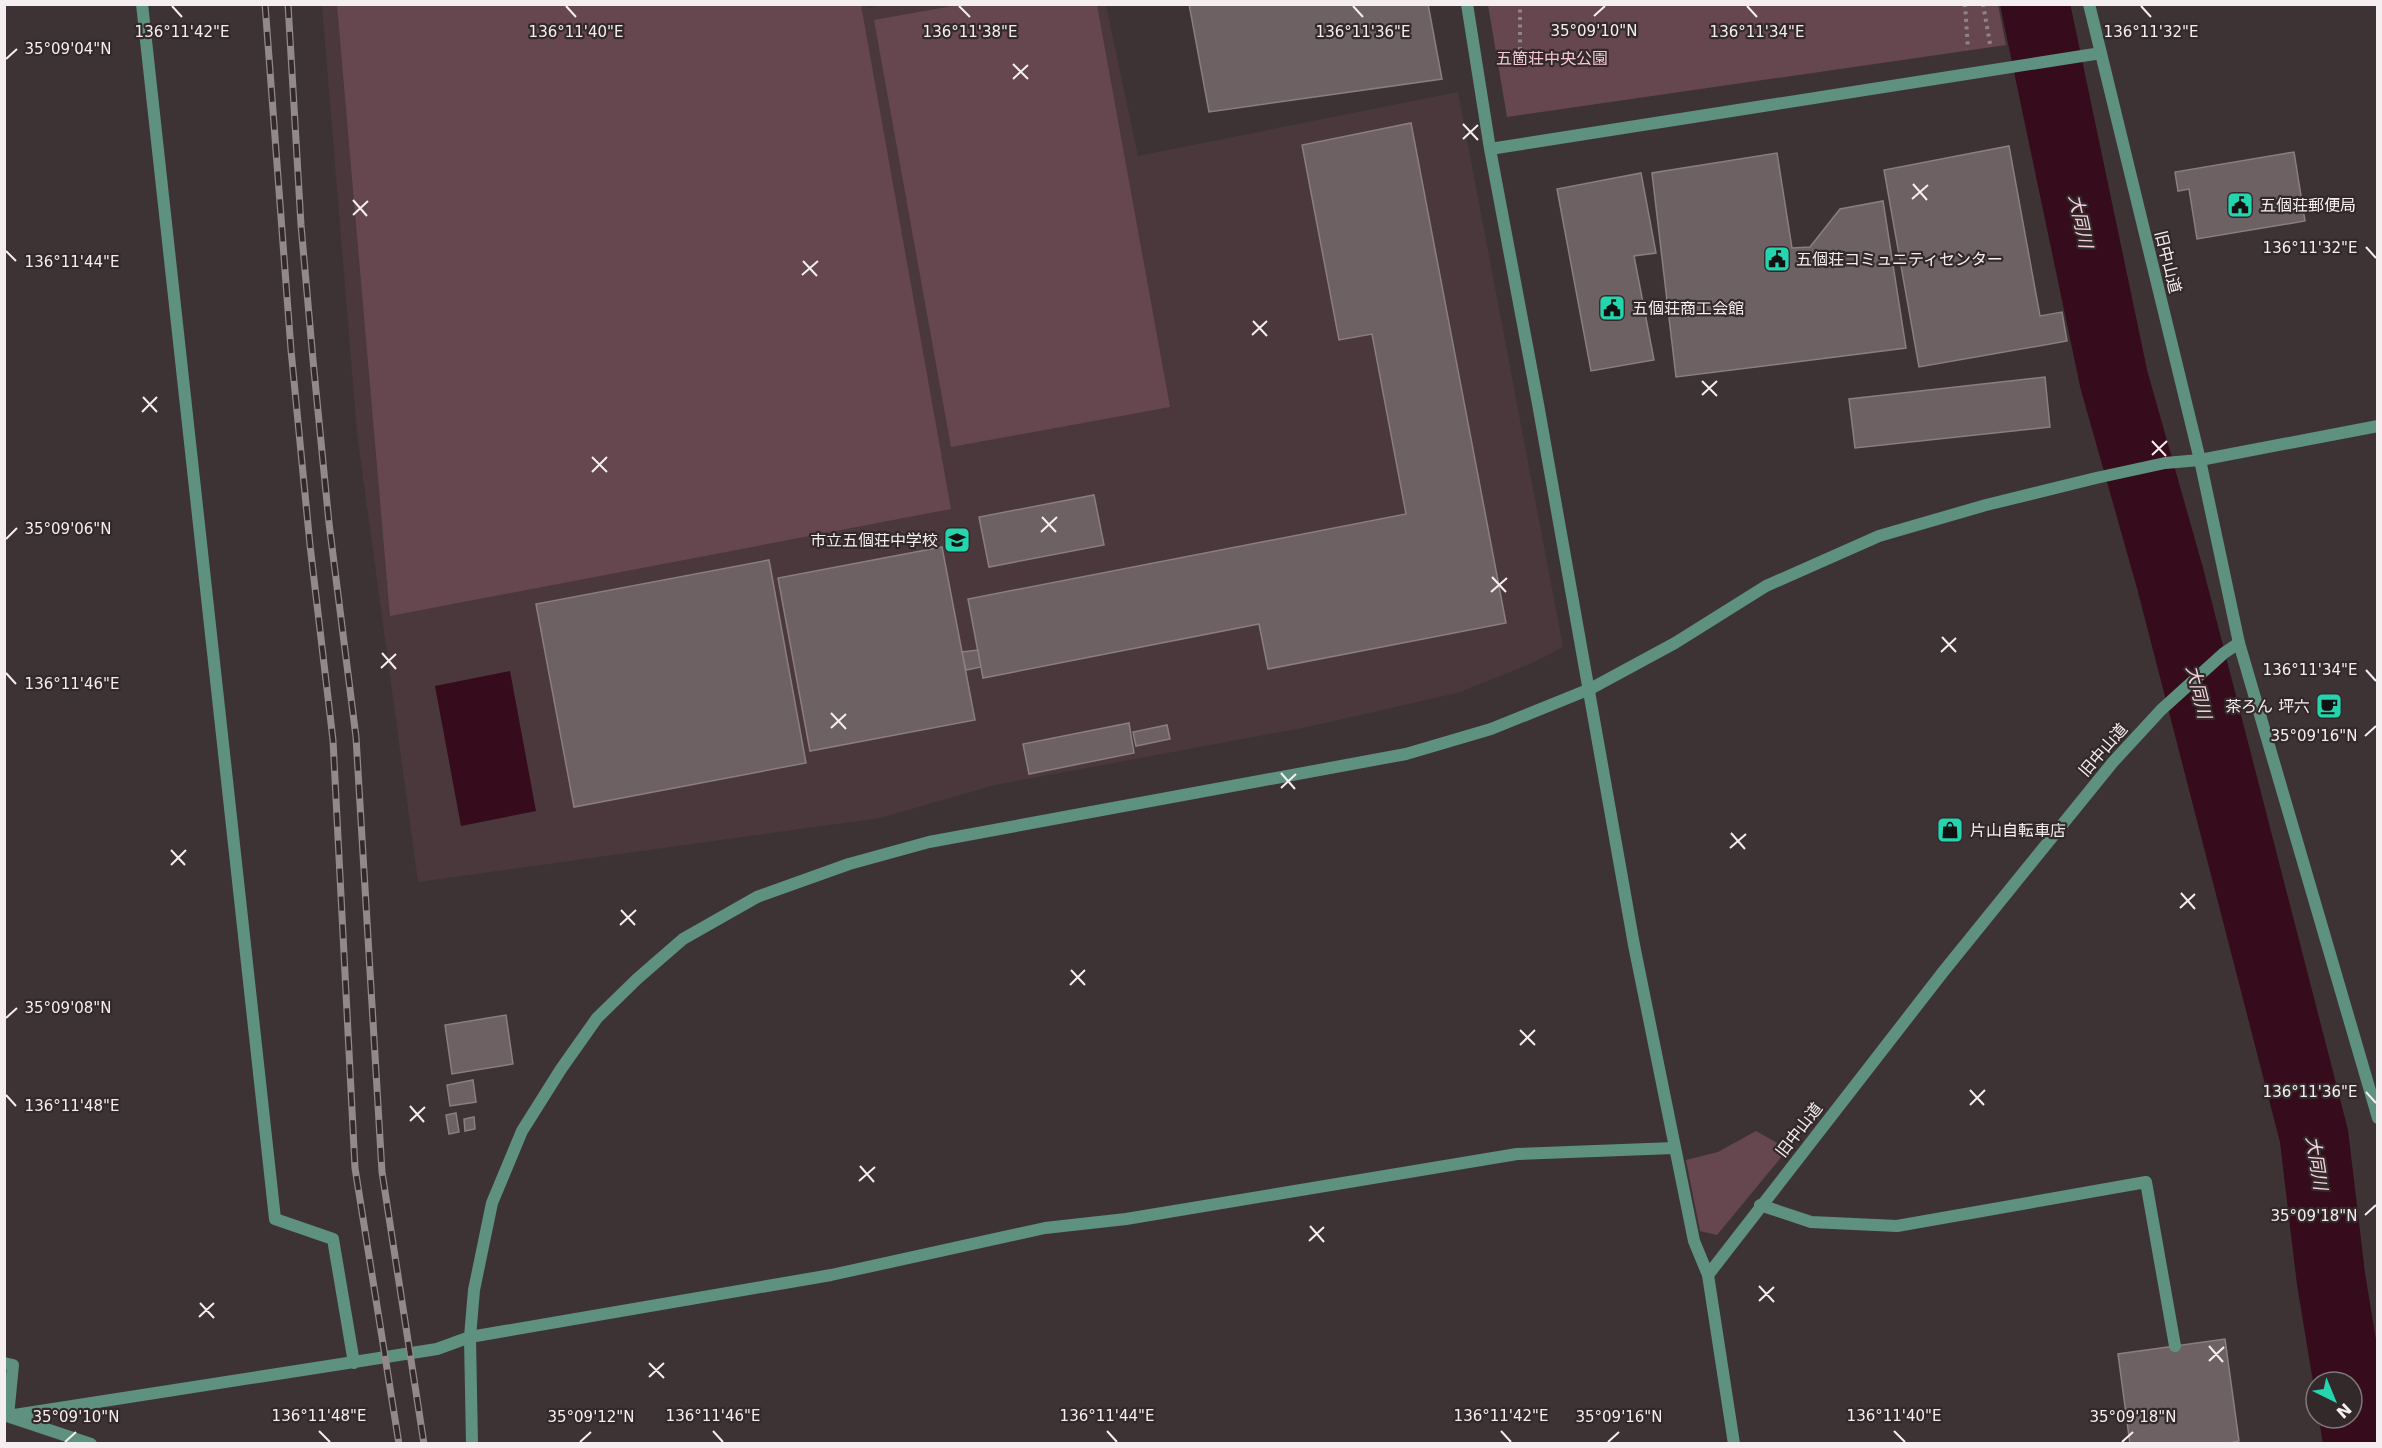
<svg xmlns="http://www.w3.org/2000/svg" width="2382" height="1448" viewBox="0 0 2382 1448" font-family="'DejaVu Sans','Noto Sans JP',sans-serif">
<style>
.built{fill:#4a383d}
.green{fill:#664750}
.water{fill:#360b1b}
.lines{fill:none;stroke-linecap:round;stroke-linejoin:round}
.river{stroke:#360b1b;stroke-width:69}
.building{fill:#6d6164;stroke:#8b7e81;stroke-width:1.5}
.path{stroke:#8e8587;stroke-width:4;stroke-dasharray:3 4.5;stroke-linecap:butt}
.service{stroke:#5f9181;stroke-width:12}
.minor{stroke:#5f9181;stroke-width:12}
.tertiary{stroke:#5f9181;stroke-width:12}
.rail-casing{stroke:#92898b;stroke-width:7}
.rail{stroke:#33292b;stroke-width:4.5;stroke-dasharray:14;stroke-linecap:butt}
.ticks{fill:none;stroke:#f5eef0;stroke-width:2}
.labels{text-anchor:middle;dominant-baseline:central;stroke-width:4.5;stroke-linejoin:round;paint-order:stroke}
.park-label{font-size:16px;fill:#f8c5d3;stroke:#33292b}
.poi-label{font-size:16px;fill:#f5eef0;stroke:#33292b;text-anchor:start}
.street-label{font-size:16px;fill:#f5eef0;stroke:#33292b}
.water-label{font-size:18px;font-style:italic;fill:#f5d3dc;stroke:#33292b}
.ticks-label{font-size:15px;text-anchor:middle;fill:#f5eef0;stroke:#33292b;stroke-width:4.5;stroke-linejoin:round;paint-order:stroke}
</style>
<rect width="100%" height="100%" fill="#3d3335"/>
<!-- built -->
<path class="built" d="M867,4L868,8L886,4L1106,5L1138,156L1458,92L1563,647L1532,663L1457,693L1307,727L995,785L880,818L418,882L357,433L322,5Z"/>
<!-- green -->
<path class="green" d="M337,5H861L951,509L390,616Z
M958,5H1097L1170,407L951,447L874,20Z
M1488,5H1998L2006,45L1507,117Z
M1756,1131L1788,1149L1717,1235L1700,1231L1686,1160L1718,1152Z"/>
<!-- water -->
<path class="water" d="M510,671L536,811L461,826L435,686Z"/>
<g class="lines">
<!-- river -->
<path class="river" d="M2035,4L2114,380L2170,578L2314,1136L2331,1279L2348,1382
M2352,1407L2358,1444"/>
</g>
<!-- building -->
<path class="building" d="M1189,4H1428L1442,79L1209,112Z
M1411,123L1506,623L1268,669L1259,624L983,678L968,599L1406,514L1372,334L1339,340L1302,145Z
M2009,146L2040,316L2062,312L2067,341L1919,367L1884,170Z
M2294,152L2305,221L2197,239L2189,189L2178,191L2175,172Z
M1777,153L1792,248L1810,247L1840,209L1883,201L1906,348L1676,377L1652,173Z
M1641,173L1656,253L1634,256L1654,360L1591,371L1557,189Z
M2045,377L2050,427L1855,448L1849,399Z
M1094,495L1104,545L989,567L979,517Z
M942,547L975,720L810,751L778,578Z
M769,560L806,763L574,807L536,604Z
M978,650L981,667L966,670L962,652Z
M1129,723L1134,753L1029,774L1023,744Z
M1167,725L1170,739L1136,746L1133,732Z
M506,1015L513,1064L452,1074L445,1025Z
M473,1080L476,1102L450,1106L447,1085Z
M456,1113L459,1132L449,1134L446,1115Z
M474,1117L475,1129L465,1131L464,1119Z
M2225,1339L2239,1441L2224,1444H2130L2118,1354Z"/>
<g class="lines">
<!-- path -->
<path class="path" d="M1965,4L1968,49
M1983,4L1990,44
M1500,56L1520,52V4"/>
<!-- service -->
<path class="service" d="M1760,1205L1811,1222L1897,1226L2146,1182L2175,1346"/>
<!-- minor -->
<path class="minor" d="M142,4L275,1219L333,1239L354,1363
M1467,4L1490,149L1538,404L1634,945L1694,1241L1708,1275
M2089,4L2200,460
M1490,149L2101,53
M4,1363L13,1365L8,1416L437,1349L470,1337L831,1275L1045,1228L1126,1219L1517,1154L1674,1148
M1734,1444L1708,1275L1943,972L2113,762L2161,710L2224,653L2239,643"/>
<!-- tertiary -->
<path class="tertiary" d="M2200,460L2239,643L2378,1118
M4,1415L91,1444
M472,1444L470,1337L474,1290L492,1203L522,1131L561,1069L597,1018L637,979L683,939L757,897L849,864L929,842L1406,754L1491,729L1590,689L1675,643L1766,586L1879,536L1986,505L2096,478L2165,463L2200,460L2378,426"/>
<defs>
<path id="rail" d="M265,4L291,350L310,545L333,740L355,1168L399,1444
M288,4L301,225L313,360L329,523L356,737L382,1172L424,1444"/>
</defs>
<!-- rail casing -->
<use href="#rail" class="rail-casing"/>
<!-- rail -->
<use href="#rail" class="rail"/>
</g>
<!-- ticks -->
<path class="ticks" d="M172,6L182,17M566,6L576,17M959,6L970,17M1353,6L1363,17M1747,6L1757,17M2141,6L2151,17M1594,16L1605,6M6,59L17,49M1013,64L1028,79M1013,79L1028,65M1463,124L1478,140M1463,139L1478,125M1913,184L1927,200M1912,199L1928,185M353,200L367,216M353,215L368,201M2366,247L2376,258M6,251L16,261M803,261L817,276M802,275L818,261M1253,321L1267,336M1252,335L1267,321M1702,381L1717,396M1702,395L1717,381M143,397L157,412M142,412L157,397M2152,441L2166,456M2152,455L2167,441M592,457L607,472M592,472L607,457M1042,517L1056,532M1041,532L1057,517M6,539L17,528M1492,577L1506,592M1491,592L1507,578M1942,637L1956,652M1941,652L1956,638M382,653L396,669M381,668L396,654M2366,670L2376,681M6,673L16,684M831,713L846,729M831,728L846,714M2365,736L2376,726M1281,773L1295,789M1281,788L1296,774M1731,833L1745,849M1730,848L1746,834M171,850L185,865M171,865L186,850M2181,893L2195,909M2180,908L2195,894M621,910L635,925M620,925L636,910M1071,970L1085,985M1070,985L1085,970M6,1018L17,1008M1520,1030L1535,1045M1520,1045L1535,1030M1970,1090L1984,1105M2366,1092L2376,1103M6,1095L16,1106M1970,1105L1985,1090M410,1106L424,1122M410,1121L425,1107M860,1166L874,1182M859,1181L875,1167M2365,1215L2376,1205M1310,1226L1324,1242M1309,1241L1324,1227M1759,1286L1774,1302M1759,1301L1774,1287M200,1303L214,1318M199,1317L214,1303M2209,1346L2223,1362M2209,1361L2224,1347M649,1363L664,1378M649,1377L664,1363M319,1431L330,1442M713,1431L723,1442M1107,1431L1117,1442M1501,1431L1511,1442M1894,1431L1905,1442M65,1442L76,1432M580,1442L591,1432M1608,1442L1619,1432M2122,1442L2133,1432"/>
<!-- icons -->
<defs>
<symbol id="civic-square" viewBox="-11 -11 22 22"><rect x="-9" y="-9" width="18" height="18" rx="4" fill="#24d5ae" stroke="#33292b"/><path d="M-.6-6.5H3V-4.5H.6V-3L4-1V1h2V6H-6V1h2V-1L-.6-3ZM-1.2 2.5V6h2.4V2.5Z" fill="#111"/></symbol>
<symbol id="school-square" viewBox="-11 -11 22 22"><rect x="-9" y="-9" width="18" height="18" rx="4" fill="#24d5ae" stroke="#33292b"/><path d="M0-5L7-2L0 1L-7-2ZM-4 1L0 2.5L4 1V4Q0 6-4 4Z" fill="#111"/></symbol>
<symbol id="cafe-square" viewBox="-11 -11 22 22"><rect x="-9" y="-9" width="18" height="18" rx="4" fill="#24d5ae" stroke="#33292b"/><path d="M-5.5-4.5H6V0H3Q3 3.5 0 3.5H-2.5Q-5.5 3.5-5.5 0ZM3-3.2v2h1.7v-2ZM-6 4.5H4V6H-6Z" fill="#111"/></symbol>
<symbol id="shop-square" viewBox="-11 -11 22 22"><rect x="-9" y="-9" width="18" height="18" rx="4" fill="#24d5ae" stroke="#33292b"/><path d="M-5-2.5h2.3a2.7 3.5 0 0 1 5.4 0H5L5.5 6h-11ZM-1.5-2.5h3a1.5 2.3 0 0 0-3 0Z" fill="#111"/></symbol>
</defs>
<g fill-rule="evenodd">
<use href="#civic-square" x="2225" y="190" width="30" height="30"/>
<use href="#civic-square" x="1762" y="244" width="30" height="30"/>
<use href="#civic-square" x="1597" y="293" width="30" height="30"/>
<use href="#school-square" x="942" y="525" width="30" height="30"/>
<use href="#cafe-square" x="2314" y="691" width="30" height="30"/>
<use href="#shop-square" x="1935" y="815" width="30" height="30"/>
</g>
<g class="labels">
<!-- park labels -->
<g class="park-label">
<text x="1552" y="58">五箇荘中央公園</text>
</g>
<!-- poi labels -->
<g class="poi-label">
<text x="2260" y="205">五個荘郵便局</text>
<text x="1796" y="259">五個荘コミュニティセンター</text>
<text x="1632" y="308">五個荘商工会館</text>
<text x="938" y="540" text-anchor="end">市立五個荘中学校</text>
<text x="2310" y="706" text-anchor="end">茶ろん 坪六</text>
<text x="1970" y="830">片山自転車店</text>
</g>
<!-- street labels -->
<g class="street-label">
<text transform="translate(2168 262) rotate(76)">旧中山道</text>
<text transform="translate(2103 750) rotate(-49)">旧中山道</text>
<text transform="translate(1799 1130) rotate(-52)">旧中山道</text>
</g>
<!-- water labels -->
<g class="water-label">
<text transform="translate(2081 221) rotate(78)">大同川</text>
<text transform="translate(2199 692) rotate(76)">大同川</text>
<text transform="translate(2317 1163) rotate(81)">大同川</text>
</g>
</g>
<g class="ticks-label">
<text x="1594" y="36">35°09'10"N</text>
<text x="182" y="37">136°11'42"E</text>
<text x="576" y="37">136°11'40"E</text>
<text x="970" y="37">136°11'38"E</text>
<text x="1363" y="37">136°11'36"E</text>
<text x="1757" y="37">136°11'34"E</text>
<text x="2151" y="37">136°11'32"E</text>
<text x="68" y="54">35°09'04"N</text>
<text x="2310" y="253">136°11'32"E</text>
<text x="72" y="267">136°11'44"E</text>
<text x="68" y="534">35°09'06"N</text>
<text x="2310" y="675">136°11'34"E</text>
<text x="72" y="689">136°11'46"E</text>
<text x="2314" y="741">35°09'16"N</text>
<text x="68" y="1013">35°09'08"N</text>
<text x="2310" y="1097">136°11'36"E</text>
<text x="72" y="1111">136°11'48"E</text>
<text x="2314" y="1221">35°09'18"N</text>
<text x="319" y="1421">136°11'48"E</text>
<text x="713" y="1421">136°11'46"E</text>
<text x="1107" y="1421">136°11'44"E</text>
<text x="1501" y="1421">136°11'42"E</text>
<text x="1894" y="1421">136°11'40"E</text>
<text x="76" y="1422">35°09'10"N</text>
<text x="591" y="1422">35°09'12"N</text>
<text x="1619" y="1422">35°09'16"N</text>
<text x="2133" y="1422">35°09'18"N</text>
</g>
<!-- border -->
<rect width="2382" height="1448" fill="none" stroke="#f5eef0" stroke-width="12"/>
<!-- north arrow -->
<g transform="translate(2334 1400) rotate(137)"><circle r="28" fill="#33292b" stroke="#81787a" stroke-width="1.5"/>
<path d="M0-4.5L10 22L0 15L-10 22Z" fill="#24d5ae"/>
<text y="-9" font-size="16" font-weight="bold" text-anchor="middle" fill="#f5eef0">N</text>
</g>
</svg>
